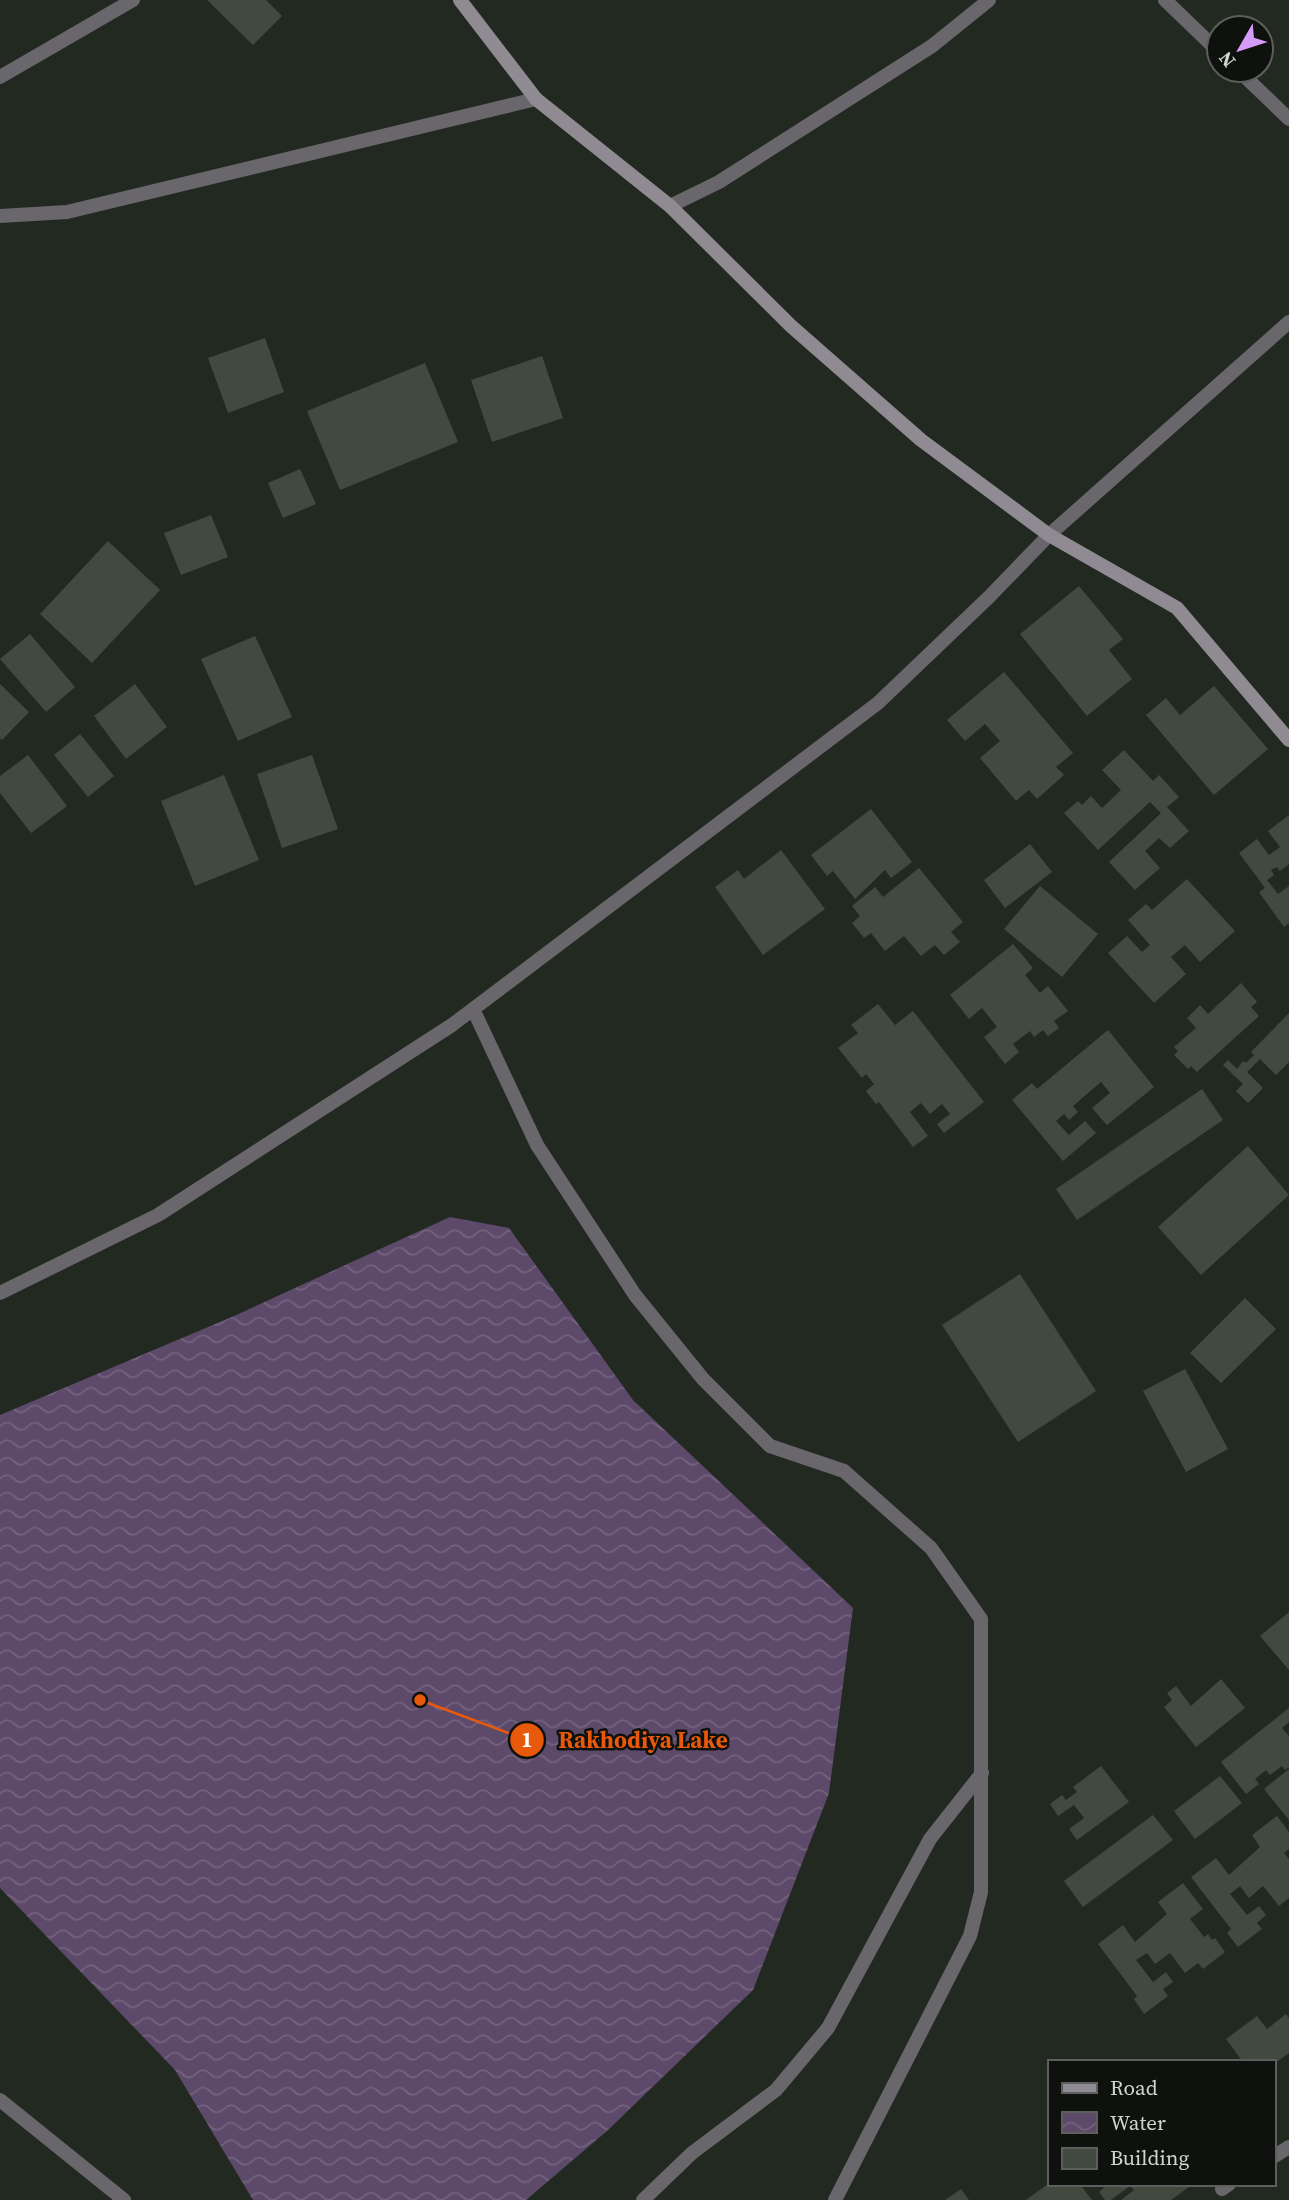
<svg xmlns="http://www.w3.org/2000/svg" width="1289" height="2200" viewBox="0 0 1289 2200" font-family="'Source Serif 4',serif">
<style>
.water{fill:url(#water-waves)}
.building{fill:#424a40}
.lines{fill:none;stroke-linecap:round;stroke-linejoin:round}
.street{stroke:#6a676c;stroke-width:14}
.secondary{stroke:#908b93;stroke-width:14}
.leader{fill:none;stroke:#e8590c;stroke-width:2.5}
.callout-dot{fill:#e8590c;stroke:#0e110d;stroke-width:2.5}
.mark-label{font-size:21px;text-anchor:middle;font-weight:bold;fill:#fff}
.callout-label{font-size:23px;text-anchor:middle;font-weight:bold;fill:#e8590c;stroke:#0e110d;stroke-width:5;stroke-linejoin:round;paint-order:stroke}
</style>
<defs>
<pattern id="water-waves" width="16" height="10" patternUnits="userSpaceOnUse" patternTransform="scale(1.75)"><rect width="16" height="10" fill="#5d496a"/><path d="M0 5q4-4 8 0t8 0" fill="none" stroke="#73627e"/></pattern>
</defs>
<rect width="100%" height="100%" fill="#222920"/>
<!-- water -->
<path class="water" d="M450,1217L509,1228L633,1400L853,1608L829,1793L753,1990L607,2131L526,2200H253L175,2070L0,1888V1415L234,1316Z"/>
<!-- building -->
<path class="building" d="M207,0H266L282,16L253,45Z
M265,338L284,392L228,413L208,358Z
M542,356L563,418L492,442L471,380Z
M425,363L458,442L340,490L307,411Z
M300,469L316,504L283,518L268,483Z
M211,515L228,557L181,575L164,533Z
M108,541L160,590L92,663L40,614Z
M1079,586L1123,639L1109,650L1132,679L1087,716L1020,634Z
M30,634L75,687L46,712L0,659Z
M255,636L292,717L238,741L201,659Z
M1004,672L1073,753L1056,767L1064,775L1037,799L1029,790L1016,801L980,758L1000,741L985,724L965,741L947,720Z
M0,684L29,712L2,740L0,738Z
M135,684L167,727L126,759L94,716Z
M1214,686L1268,749L1214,795L1146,715L1166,698L1180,715Z
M80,734L114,776L88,797L54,755Z
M1124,750L1153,781L1159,775L1179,797L1167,807L1189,831L1170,848L1159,838L1145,851L1160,868L1135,890L1109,862L1161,813L1150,802L1098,850L1064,813L1078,801L1082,805L1091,796L1102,808L1121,790L1102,770Z
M28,755L67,806L31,833L0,793V776Z
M312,755L338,829L282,848L257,774Z
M224,775L259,860L195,886L161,801Z
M871,809L912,862L891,878L885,870L855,899L833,871L827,876L811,855Z
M1289,815V864L1280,871L1277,867L1271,870L1274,875L1267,880L1278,894L1289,886V923L1284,927L1259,892L1265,888L1239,853L1257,839L1269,855L1280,847L1268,831Z
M1030,844L1052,872L1005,908L984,880Z
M781,850L825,909L763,955L715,887L738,870L744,879Z
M919,868L963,922L951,932L960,942L944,955L935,945L921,956L904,936L885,951L871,933L864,938L852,923L860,916L852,906L875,887L883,897Z
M1187,879L1235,931L1200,962L1185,945L1171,957L1186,974L1154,1003L1108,953L1127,936L1142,952L1150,945L1128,920L1146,904L1152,910Z
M1040,886L1098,934L1062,977L1004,929Z
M1013,944L1033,968L1025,975L1040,993L1048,986L1068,1011L1054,1021L1059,1028L1048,1036L1043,1030L1034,1037L1030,1031L1013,1044L1019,1052L1005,1064L984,1037L997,1027L982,1008L969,1019L950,995Z
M1241,983L1257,1002L1251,1007L1259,1016L1197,1072L1191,1066L1188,1069L1174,1055L1178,1051L1174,1047L1196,1028L1187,1018L1200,1005L1208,1014Z
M878,1004L895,1025L913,1011L984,1102L944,1133L937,1124L950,1114L942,1104L930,1114L921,1103L910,1112L928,1136L913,1147L879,1102L876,1104L866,1091L874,1084L866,1074L862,1078L838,1048L858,1033L851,1025Z
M1289,1013V1062L1276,1075L1260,1059L1247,1072L1263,1088L1248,1103L1236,1091L1243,1084L1223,1065L1228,1060L1237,1069L1243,1061L1246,1063L1254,1055L1251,1052Z
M1108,1030L1154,1087L1107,1125L1092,1108L1110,1093L1101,1082L1073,1106L1078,1112L1069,1120L1064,1114L1056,1121L1069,1135L1085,1121L1096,1133L1063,1161L1012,1100L1032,1083L1037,1089Z
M1202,1089L1223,1120L1077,1220L1056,1189Z
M1248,1146L1289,1195L1201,1275L1158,1227Z
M1020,1274L1096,1391L1018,1442L942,1325Z
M1245,1298L1276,1329L1221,1383L1190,1353Z
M1185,1369L1228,1449L1186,1472L1143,1391Z
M1289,1612V1670L1260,1636Z
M1221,1679L1245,1708L1196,1747L1164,1707L1172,1700L1167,1693L1176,1686L1191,1706Z
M1289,1708V1722L1282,1728L1289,1736V1767L1285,1770L1282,1766L1270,1775L1266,1770L1255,1779L1259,1784L1246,1794L1221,1762Z
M1101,1766L1129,1802L1077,1840L1069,1829L1084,1818L1074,1805L1058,1816L1050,1804L1062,1795L1066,1800L1077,1792L1073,1787Z
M1289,1769V1820L1264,1789Z
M1220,1776L1242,1803L1195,1839L1174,1811Z
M1153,1815L1173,1840L1083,1907L1064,1881Z
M1277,1816L1289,1832V1849L1284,1853L1289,1859V1898L1279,1906L1263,1886L1249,1898L1240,1886L1230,1894L1247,1915L1259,1906L1266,1915L1257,1923L1262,1929L1238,1947L1227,1933L1231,1929L1191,1877L1216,1858L1229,1875L1260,1847L1252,1835Z
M1183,1883L1203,1909L1190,1919L1204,1937L1208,1934L1212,1940L1215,1938L1225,1952L1203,1969L1198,1963L1185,1973L1170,1953L1155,1964L1147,1953L1136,1960L1153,1982L1166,1972L1173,1982L1163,1989L1168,1996L1144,2014L1134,1999L1137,1996L1098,1944L1123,1925L1135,1942L1167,1914L1158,1902Z
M1286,2014L1289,2018V2053L1273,2065V2062H1243L1226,2039L1257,2016L1267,2029Z
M1048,2184H1086L1082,2187L1092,2200H1026Z
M1108,2184H1193L1171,2200H1121L1134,2190L1130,2186L1111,2200H1105L1099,2192Z
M961,2189L969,2200H945Z"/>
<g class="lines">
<!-- street -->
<path class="street" d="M1165,0L1219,52
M1238,70L1289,119
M0,77L133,0
M670,206L719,182L932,46L989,0
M0,216L67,212L536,99
M473,1009L537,1145L635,1295L703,1379L770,1446L844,1471L931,1548L981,1619V1892L970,1936L835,2200
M0,1293L158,1215L452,1025L878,703L989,597L1049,535L1289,322
M0,2100L124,2200
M1273,2157L1289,2147
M1222,2189L1229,2184
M643,2200L692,2153L776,2090L828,2028L930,1839L982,1773"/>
<!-- secondary -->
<path class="secondary" d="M460,0L536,99L670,206L791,326L921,440L1049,535L1177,608L1289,740"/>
</g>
<!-- callouts -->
<path class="leader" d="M420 1700L527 1740"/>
<g class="callout-dot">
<circle cx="420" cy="1700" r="7"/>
<circle cx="527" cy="1740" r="18"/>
</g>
<g class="mark-label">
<text x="527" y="1747">1</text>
</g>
<g class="callout-label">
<text x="643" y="1748">Rakhodiya Lake</text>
</g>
<!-- legend -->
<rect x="1048" y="2060" width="228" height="126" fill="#0e110d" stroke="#5c5f5b" stroke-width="2"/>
<rect x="1062" y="2083" width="35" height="10" fill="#908b93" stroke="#5c5f5b" stroke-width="2"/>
<text x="1110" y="2095" font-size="21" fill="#d1d5d0">Road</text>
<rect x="1062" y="2112" width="35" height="21" fill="url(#water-waves)" stroke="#5c5f5b" stroke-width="2"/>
<text x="1110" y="2130" font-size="21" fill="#d1d5d0">Water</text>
<rect x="1062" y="2148" width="35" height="21" fill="#424a40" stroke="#5c5f5b" stroke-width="2"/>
<text x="1110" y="2165" font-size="21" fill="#d1d5d0">Building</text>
<!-- north arrow -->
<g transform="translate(1240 49) rotate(231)"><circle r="33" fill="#0e110d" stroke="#5c5f5b" stroke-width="2"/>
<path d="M0-5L12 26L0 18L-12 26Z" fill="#d79bf9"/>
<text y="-10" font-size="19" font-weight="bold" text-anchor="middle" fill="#d1d5d0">N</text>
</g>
</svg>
